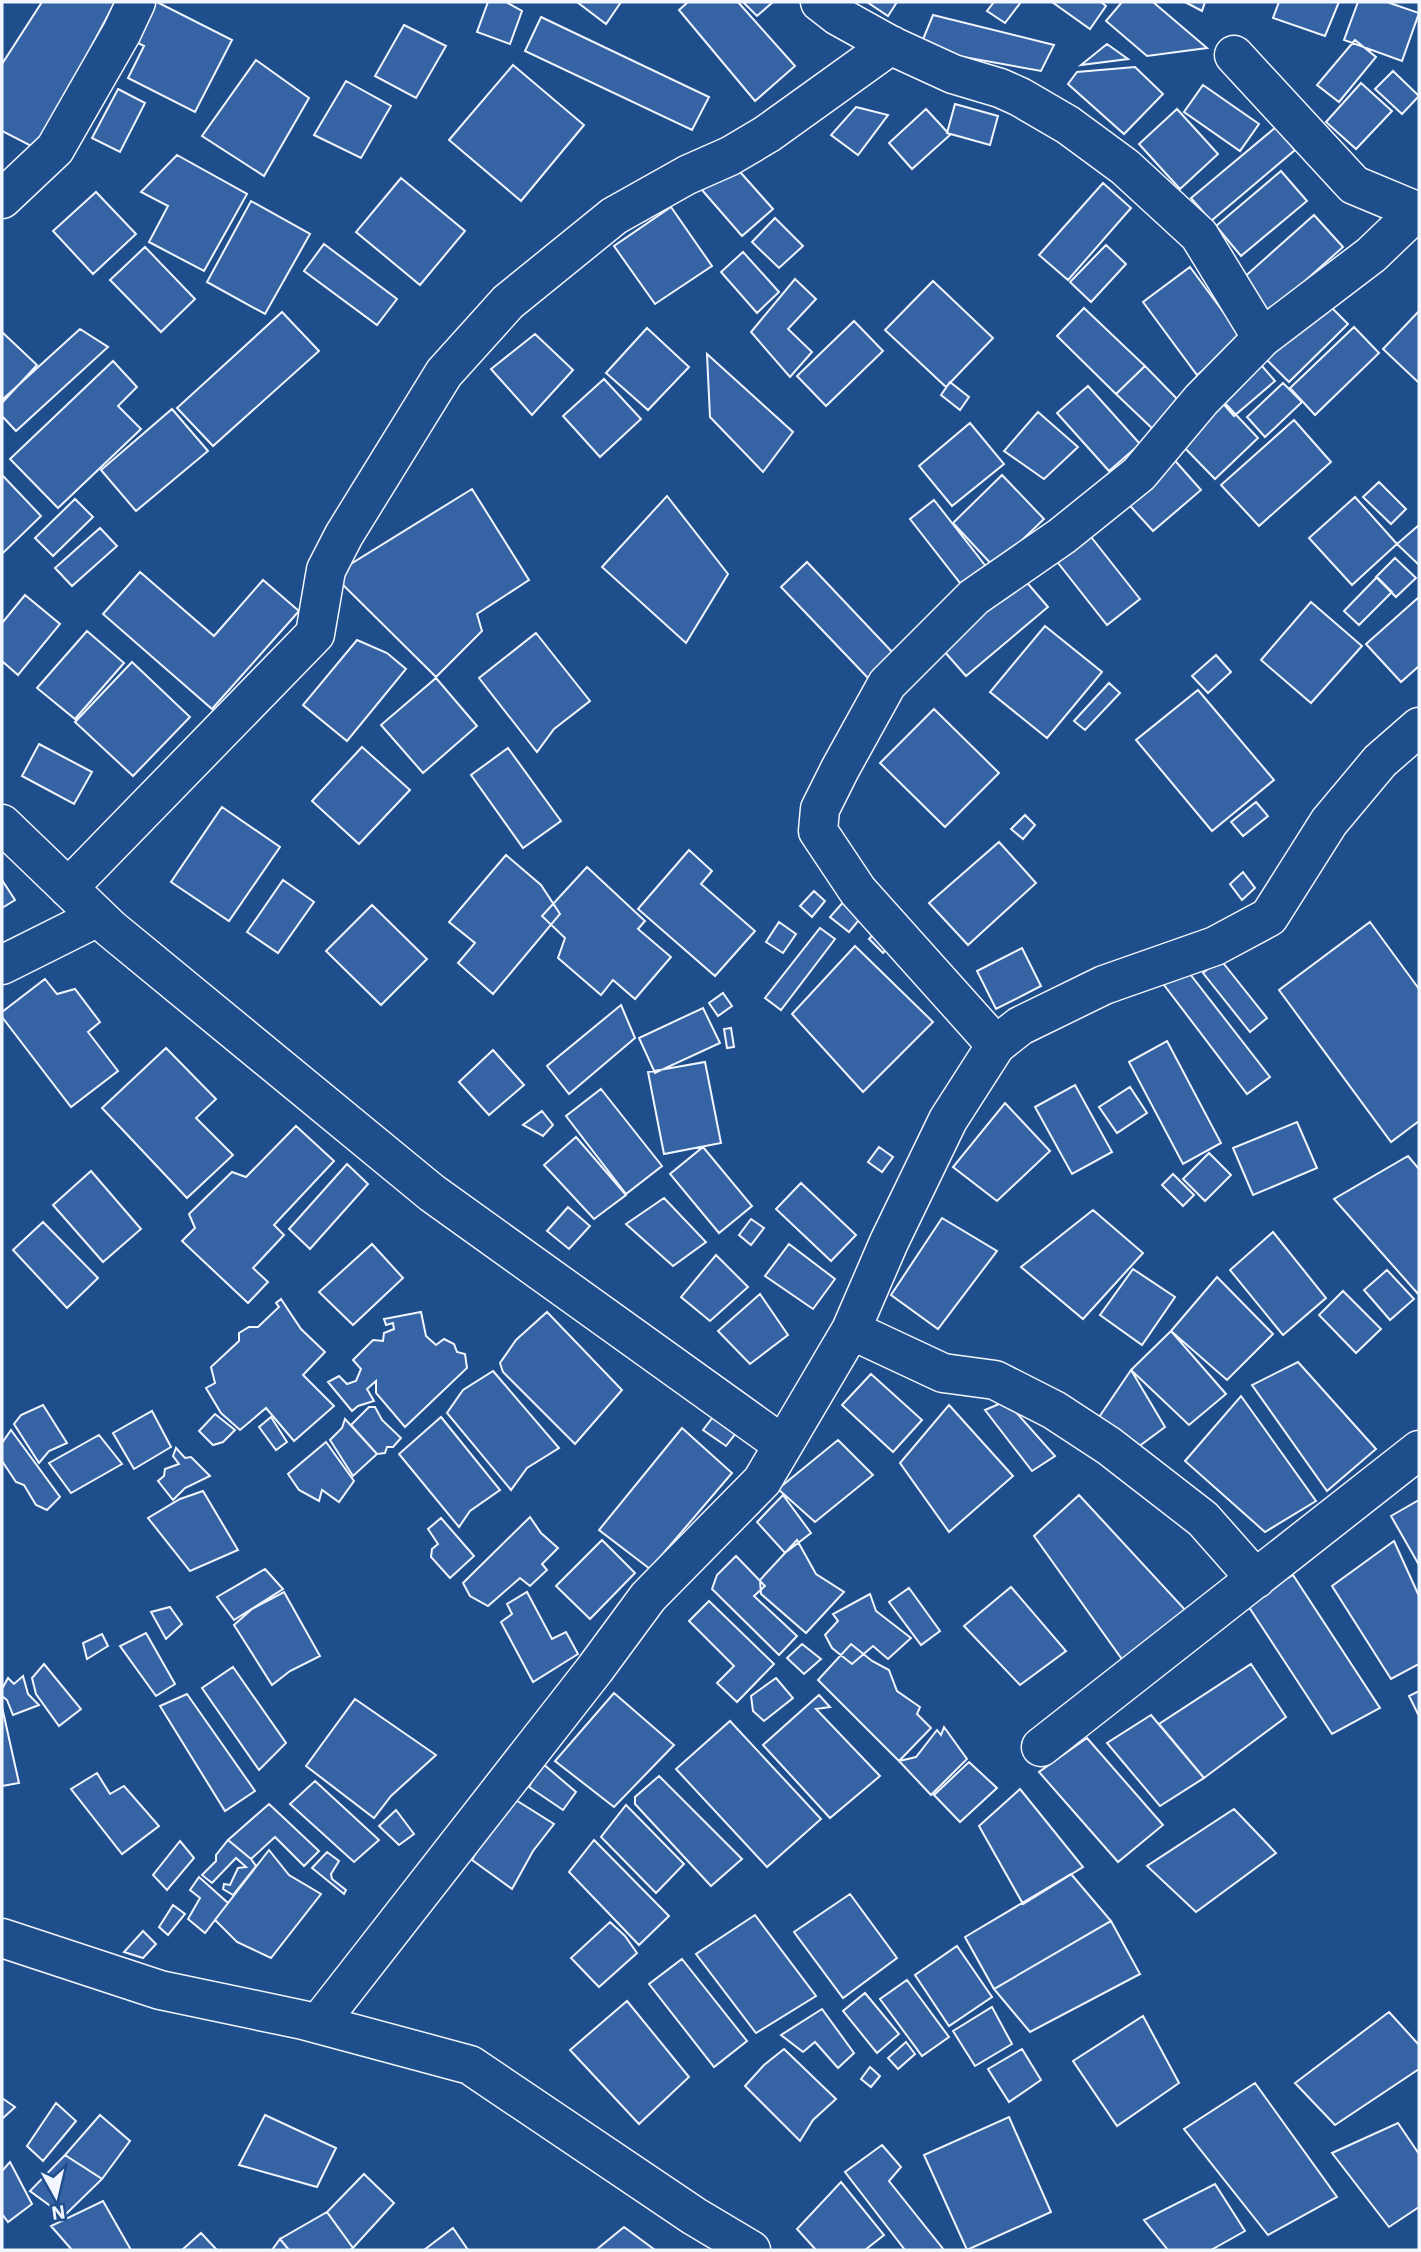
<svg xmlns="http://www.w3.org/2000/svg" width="1421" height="2252" viewBox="0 0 1421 2252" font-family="'IBM Plex Sans',sans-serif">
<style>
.building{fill:#3563a3;stroke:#f2f6ff;stroke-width:2}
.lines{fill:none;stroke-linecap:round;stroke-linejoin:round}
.minor-casing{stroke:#f2f6ff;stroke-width:41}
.minor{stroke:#1f4e8c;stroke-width:38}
</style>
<rect width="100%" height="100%" fill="#1f4e8c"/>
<!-- building -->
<path class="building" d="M42,2H115L37,149L2,131V64Z
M147,2H157L232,40L195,112L128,78L144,46L128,38Z
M488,2H506L522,11L510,44L477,32Z
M577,2H621L606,24Z
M688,2H738L795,66L755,101L679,10Z
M743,2H773L757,16Z
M867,2H897L888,16Z
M994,2H1021L1005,23L987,11Z
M1052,2H1101L1106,6L1090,29Z
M1122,2H1153L1207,48L1147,56L1106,21Z
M1185,2H1205L1202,11Z
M1279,2H1339L1325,36L1273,18Z
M1358,2H1387L1419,13L1402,61L1344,40Z
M933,15L1054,45L1041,71L919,49Z
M541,17L709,97L692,130L525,51Z
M404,25L446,46L416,98L375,76Z
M1355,40L1376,57L1339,102L1317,85Z
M1107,44L1128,59L1081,65Z
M256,60L309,98L264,176L202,136Z
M513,65L584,125L521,201L449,140Z
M1135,67L1163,94L1124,134L1068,84L1077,72Z
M1393,71L1419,96L1402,114L1375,89Z
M346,81L391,106L361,158L314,135Z
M1361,83L1392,111L1356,149L1326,122Z
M1203,85L1259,124L1240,151L1184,112Z
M118,89L145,103L120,152L92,138Z
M955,104L998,116L990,145L947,133Z
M856,107L888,115L858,155L831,135Z
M926,109L950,135L912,169L889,143Z
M1177,109L1218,154L1180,189L1139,144Z
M1276,127L1295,150L1211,221L1191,198Z
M177,155L247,194L204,271L149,242L168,206L141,192Z
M733,164L773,209L742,236L702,190Z
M1281,171L1307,201L1241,256L1216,226Z
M401,178L465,231L420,285L356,232Z
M1103,183L1131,208L1068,280L1039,255Z
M96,192L136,234L93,274L53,231Z
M251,201L310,234L265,314L207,282Z
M671,207L712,266L655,304L614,246Z
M1314,215L1343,247L1269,313L1241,280Z
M775,218L803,246L779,268L752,242Z
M324,244L397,299L377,325L304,271Z
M1106,245L1126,264L1091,302L1070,282Z
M145,247L195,299L161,332L110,280Z
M743,252L779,292L757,313L721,272Z
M1190,267L1244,340L1197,375L1143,302Z
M795,279L816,299L788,329L812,352L790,377L751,332Z
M933,281L993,338L946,387L885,330Z
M1321,297L1348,324L1289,382L1262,355Z
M1084,308L1145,366L1116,394L1057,336Z
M1419,311V383L1383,349Z
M282,312L319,351L213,446L177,408Z
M854,321L883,351L826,406L797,376Z
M1354,327L1379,353L1315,415L1290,388Z
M647,328L689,367L648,410L606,373Z
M80,329L108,347L16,431L2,416V400Z
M2,332L37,365L2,403Z
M535,334L573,370L532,415L491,369Z
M707,354L793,432L763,472L710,417Z
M1255,358L1275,381L1234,416L1215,394Z
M113,361L137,387L118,406L141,429L58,508L10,459Z
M1145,366L1182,404L1155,431L1116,394Z
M604,379L641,419L600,457L563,416Z
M950,382L969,397L960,410L941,395Z
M1283,383L1302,402L1265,437L1247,417Z
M1088,386L1140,444L1109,471L1057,413Z
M1220,398L1258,438L1215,479L1177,440Z
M172,409L208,451L136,511L101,470Z
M1038,412L1078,447L1044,479L1004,451Z
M1294,420L1331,462L1259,526L1221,485Z
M970,423L1004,464L952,506L919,466Z
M1170,455L1201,490L1153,531L1122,497Z
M1002,475L1044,519L994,567L953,523Z
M3,476L41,516L2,554V477Z
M1379,482L1406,509L1391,524L1363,497Z
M472,489L529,580L477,614L482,631L436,677L333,575Z
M667,496L728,574L686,643L602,567Z
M1355,497L1397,544L1352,585L1309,538Z
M75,499L93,517L53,556L35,538Z
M934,500L988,569L964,588L910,519Z
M1419,525V565L1397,544Z
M100,528L117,546L72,586L55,568Z
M1084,528L1140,599L1107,625L1051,554Z
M1395,558L1416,578L1396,597L1376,577Z
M807,562L895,655L869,679L781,587Z
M1017,571L1048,607L966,676L936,642Z
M140,572L214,636L263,580L299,611L212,709L103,614Z
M1377,577L1392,592L1359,625L1344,611Z
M25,595L60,624L18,675L2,661V623Z
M1419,597V666L1401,682L1366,644Z
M1311,602L1362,646L1311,703L1261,660Z
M1045,626L1102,672L1047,738L990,692Z
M87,631L124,663L75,719L37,688Z
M536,633L590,701L554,729L537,752L479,678Z
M357,640L387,653L406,669L347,741L303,705Z
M1216,655L1231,672L1208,693L1192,676Z
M132,662L190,717L133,776L75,722Z
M436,678L477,726L423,773L381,725Z
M1109,683L1120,693L1085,730L1074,721Z
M1198,690L1274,780L1212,831L1136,740Z
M934,709L999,773L945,827L880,763Z
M39,744L92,772L74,804L22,776Z
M362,747L410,790L359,844L312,801Z
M508,748L561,821L523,848L471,775Z
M1256,802L1268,816L1243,836L1231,822Z
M222,807L280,847L229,921L171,882Z
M1025,815L1035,825L1023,839L1011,829Z
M999,842L1036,883L968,945L929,903Z
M689,850L712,871L701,884L755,931L715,976L638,909Z
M506,855L541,885L560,914L493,994L458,963L475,943L449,922Z
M587,867L645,921L638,929L671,957L635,999L613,980L601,995L558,958L565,938L542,916Z
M1243,872L1255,888L1242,900L1230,884Z
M2,880L15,900L2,908Z
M283,880L314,902L278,953L247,932Z
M814,891L825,901L812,917L800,906Z
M846,899L864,914L849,932L830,917Z
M372,905L427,959L381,1005L326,951Z
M779,922L796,934L783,953L766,942Z
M1370,922L1419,989V1121L1391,1142L1279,990Z
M820,928L835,939L781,1010L765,998Z
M877,930L891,944L883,953L869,939Z
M855,946L933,1022L863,1092L792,1014Z
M1022,948L1041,986L996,1009L977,971Z
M1220,959L1267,1018L1250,1032L1203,973Z
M1183,965L1270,1077L1247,1094L1161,981Z
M45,979L57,994L75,989L100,1022L88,1032L118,1071L71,1107L2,1017V1012Z
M723,993L732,1006L718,1016L709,1003Z
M621,1005L635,1038L569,1094L547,1066Z
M703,1008L720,1043L655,1073L639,1038Z
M731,1028L734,1047L727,1048L724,1029Z
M1167,1041L1221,1143L1183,1164L1129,1062Z
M166,1048L216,1099L196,1118L233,1155L187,1198L102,1108Z
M493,1050L524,1085L489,1115L459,1082Z
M705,1062L721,1143L664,1154L648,1072Z
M1075,1085L1112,1152L1072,1174L1035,1107Z
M1130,1087L1147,1113L1117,1133L1099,1107Z
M601,1089L662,1166L626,1194L566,1116Z
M1005,1103L1050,1151L997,1201L953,1167Z
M542,1111L553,1125L543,1136L523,1125Z
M1297,1122L1317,1168L1253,1195L1233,1148Z
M296,1126L334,1161L274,1225L284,1235L253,1268L268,1282L248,1303L182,1241L195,1228L189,1214L232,1172L246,1177Z
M576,1137L626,1195L594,1219L544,1165Z
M703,1147L752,1206L719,1233L670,1174Z
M879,1147L893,1157L882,1172L868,1162Z
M1209,1153L1231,1175L1205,1201L1183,1179Z
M1408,1156L1419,1169V1295L1334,1199Z
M347,1164L368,1184L310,1249L289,1229Z
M91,1171L141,1229L103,1262L53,1205Z
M1173,1174L1194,1195L1183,1206L1162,1185Z
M801,1183L856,1235L831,1261L776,1209Z
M664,1198L706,1242L673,1266L626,1224Z
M568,1207L590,1226L569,1249L547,1231Z
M1093,1210L1143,1253L1083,1319L1021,1267Z
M942,1218L997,1251L938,1329L891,1295Z
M751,1219L764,1228L751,1245L739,1235Z
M43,1222L98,1278L67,1308L13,1250Z
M1273,1232L1326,1298L1283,1335L1230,1270Z
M372,1244L403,1278L353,1325L319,1292Z
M789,1244L835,1279L813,1309L765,1276Z
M716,1255L748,1287L710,1321L681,1297Z
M1133,1269L1175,1297L1142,1345L1100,1315Z
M1387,1270L1414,1299L1390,1320L1364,1290Z
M1217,1277L1273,1334L1227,1380L1171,1331Z
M1343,1291L1381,1329L1356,1353L1319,1315Z
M760,1294L788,1335L750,1364L718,1331Z
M281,1299L301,1329L325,1352L303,1375L334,1406L294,1441L266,1408L240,1430L221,1413L206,1388L215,1383L211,1367L239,1341V1333L249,1327H258L279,1307L276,1303Z
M421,1312L426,1336L436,1345L444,1339L454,1344L457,1352L465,1354L467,1368L405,1427L376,1393V1381L367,1389L374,1401L358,1406L352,1411L328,1382L339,1376L347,1384L356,1381L361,1369L353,1360L373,1340L383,1341L384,1333L394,1329L393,1323L386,1325L384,1319Z
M547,1312L622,1390L575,1444L503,1372L500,1363L516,1340Z
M1171,1331L1226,1394L1189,1425L1131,1370Z
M1298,1362L1376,1449L1327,1491L1252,1385Z
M1131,1370L1165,1427L1130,1453L1095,1423Z
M493,1371L559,1448L527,1468L511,1490L447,1413L463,1390Z
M871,1374L922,1420L893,1452L842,1405Z
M1241,1396L1316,1501L1265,1532L1185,1461Z
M1006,1401L1055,1456L1032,1471L985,1410Z
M43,1405L67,1443L49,1451L39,1463L14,1424L21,1415Z
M949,1405L1013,1476L949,1532L900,1463Z
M369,1407H375L382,1420L401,1438L393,1447H387L385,1453L377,1454L351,1425Z
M152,1411L171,1447L134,1469L113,1433Z
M716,1413L739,1429L726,1446L703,1430Z
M215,1414L235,1430L223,1442L213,1445L199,1431Z
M271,1417L287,1442L276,1450L259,1427Z
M441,1417L500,1490L470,1511L459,1527L399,1454Z
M345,1419L377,1454L353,1476L330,1440L342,1428Z
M682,1428L732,1473L650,1569L599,1530Z
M11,1430L60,1497L47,1510L36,1505L24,1485L16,1482L2,1461V1443Z
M99,1435L122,1464L71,1493L49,1463Z
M838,1440L873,1475L815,1522L778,1489Z
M326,1442L354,1481L339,1502L322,1490L319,1501L299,1490L288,1474Z
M176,1448L185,1458L191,1457L210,1476L185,1488L173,1500L158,1481L164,1476L165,1469L179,1464L173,1456Z
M203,1491L238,1550L190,1571L148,1518L180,1499Z
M783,1495L811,1533L785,1553L757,1522Z
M1079,1495L1189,1614L1124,1662L1034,1536Z
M1419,1500V1565L1391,1516Z
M530,1517L541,1533L558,1548L542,1564L547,1570L530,1586L520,1578L488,1606L470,1596L463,1583Z
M441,1518L474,1556L450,1578L431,1557L432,1549L438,1544L428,1529Z
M602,1540L635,1573L590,1619L556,1586Z
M797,1540L816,1574L844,1592L806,1633L761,1594L760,1580Z
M1394,1541L1419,1596V1664L1391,1679L1332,1586Z
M736,1556L765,1586L754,1596L797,1636L779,1655L712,1589L717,1575Z
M265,1569L283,1589L234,1620L217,1597Z
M1293,1575L1380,1708L1332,1734L1245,1601Z
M1011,1587L1066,1651L1020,1685L964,1626Z
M909,1588L940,1631L921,1645L889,1602Z
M284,1592L320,1656L290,1671L272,1685L234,1625L252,1609Z
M527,1592L552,1639L566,1632L578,1654L533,1682L501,1622L512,1614L507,1604Z
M870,1594L876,1611L911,1638L888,1659L873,1646L852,1664L832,1648L825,1635L838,1621L833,1614Z
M709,1601L774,1664L737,1702L717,1683L734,1666L689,1621Z
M170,1607L182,1624L166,1639L151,1612Z
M146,1633L175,1684L156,1696L120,1646Z
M102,1634L108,1646L87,1659L83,1643Z
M802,1644L821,1659L804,1674L787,1658Z
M851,1644L872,1661L889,1670L897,1691L920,1707L917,1714L931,1728L899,1761L818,1680Z
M44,1664L81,1709L59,1726L36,1694L32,1678Z
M1251,1664L1286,1717L1204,1778L1159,1724Z
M233,1667L286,1743L259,1770L202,1688Z
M23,1676L28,1694L39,1705L13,1715L7,1700L2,1696V1689L8,1678L14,1684Z
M776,1678L793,1698L764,1721L753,1711L751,1696Z
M1419,1691V1716L1409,1696Z
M614,1693L674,1745L614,1807L555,1761Z
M187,1694L255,1791L225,1811L160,1706Z
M819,1695L830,1707L816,1709L880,1776L830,1818L763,1745Z
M355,1699L436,1755L391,1796L374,1818L306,1766Z
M2,1707L19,1783L2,1786Z
M1151,1715L1204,1778L1160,1806L1107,1743Z
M730,1721L821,1819L767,1867L676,1769Z
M944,1727L967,1759L931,1795L899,1761L916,1757L937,1730L941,1735Z
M1087,1738L1163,1825L1118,1862L1039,1772Z
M969,1762L997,1788L960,1822L934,1795Z
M542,1763L576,1792L563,1810L529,1787Z
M97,1773L110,1794L124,1786L159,1826L122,1854L71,1789Z
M659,1776L742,1859L711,1886L635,1804V1797Z
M315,1781L379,1840L354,1862L290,1804Z
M1020,1789L1083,1867L1023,1904L979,1826Z
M511,1797L554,1824L533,1851L512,1889L472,1860L492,1822Z
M269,1804L319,1851L304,1866L275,1837L251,1859L228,1840Z
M626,1805L684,1864L656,1893L601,1837Z
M1234,1809L1276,1853L1196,1912L1147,1866Z
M396,1810L414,1834L399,1845L379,1826Z
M228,1840L251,1859L256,1866L233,1895L223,1889L224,1884L230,1885L238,1868L246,1867L236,1858L212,1883L202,1875L216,1861V1855Z
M594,1840L669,1916L639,1945L569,1872Z
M180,1841L194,1858L167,1890L153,1875Z
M269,1850L289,1875L321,1894L271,1958L237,1942L215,1920Z
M327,1852L339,1861L331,1874L332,1879L346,1890L344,1894L312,1868Z
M1071,1874L1111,1921L994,1989L965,1937Z
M199,1877L228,1903L205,1933L188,1919L200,1898L190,1890Z
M850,1894L897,1958L843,1998L794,1932Z
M173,1905L185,1914L168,1935L159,1927Z
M755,1915L816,1996L756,2033L696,1954Z
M1111,1921L1140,1974L1030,2032L994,1989Z
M610,1922L625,1936L637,1953L599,1987L571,1958Z
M143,1931L156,1944L143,1958L124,1952Z
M957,1946L992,1997L949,2026L915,1975Z
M682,1959L747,2041L714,2067L649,1984Z
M907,1980L949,2037L922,2056L880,1999Z
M865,1993L899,2034L877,2053L843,2011Z
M627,2001L689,2077L639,2124L570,2050Z
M992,2007L1012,2044L975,2066L953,2031Z
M822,2009L854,2053L838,2068L815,2042L803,2052L781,2035Z
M1389,2012L1419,2045V2069L1335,2125L1295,2083Z
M1143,2016L1179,2083L1117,2126L1073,2061Z
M906,2042L915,2054L898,2069L888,2058Z
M784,2049L836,2099L813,2120L800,2141L745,2086L764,2065Z
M1022,2049L1041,2080L1009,2102L988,2069Z
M870,2067L880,2076L871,2087L861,2079Z
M1255,2083L1337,2197L1268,2235L1184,2129Z
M2,2098L15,2107L2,2119Z
M56,2103L76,2121L43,2161L27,2146Z
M100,2115L130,2141L102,2179L65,2155Z
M265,2115L336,2148L317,2187L239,2165Z
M1009,2117L1051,2212L967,2250L924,2155Z
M1398,2123L1419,2154V2207L1389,2227L1332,2153Z
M882,2145L901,2167L889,2181L944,2250H905L845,2172Z
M65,2155L102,2179L64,2216L30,2191Z
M10,2162L32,2204L8,2222L2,2214V2171Z
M364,2174L394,2203L353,2248L327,2212Z
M841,2182L884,2235L865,2250H816L797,2229Z
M1215,2184L1245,2231L1211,2250H1168L1144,2220Z
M103,2201L131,2250H72L51,2226Z
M327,2212L353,2248L350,2250H289L280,2239Z
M624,2227L655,2250H596Z
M453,2228L468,2250H424Z
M201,2233L217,2250H182Z
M280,2239L289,2250H272Z"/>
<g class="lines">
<defs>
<path id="minor" d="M820,2L838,16L892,46L953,74L1000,88L1020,97L1068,125L1125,167L1199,235L1262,338
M1234,55L1354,185L1419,212
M2,199L55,149L122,32L136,2
M2,824L110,928L432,1193L783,1445
M68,888L315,634L326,570L344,535L444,373L508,302L614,216L687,175L730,156L767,134L891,45
M2,965L98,917
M996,1045L858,891L818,831L820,809L840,769L887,684L974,597L1062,536L1139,474L1201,400L1262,338L1371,255L1417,211
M851,1330L943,1373L995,1380L1054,1410L1109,1446L1203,1519L1256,1579
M1041,1747L1419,1450
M2,1938L160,1990L303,2020L470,2065L694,2216L751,2250
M318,2024L595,1669L648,1597L762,1481L851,1330L889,1242L948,1120L996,1045L1020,1026L1104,985L1215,946L1269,917L1329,822L1380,761L1419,727"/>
</defs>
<!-- minor casing -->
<use href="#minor" class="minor-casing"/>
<!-- minor -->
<use href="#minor" class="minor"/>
</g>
<!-- border -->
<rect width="1421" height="2252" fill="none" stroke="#f2f6ff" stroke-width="7"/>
<!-- north arrow -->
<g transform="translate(56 2196) rotate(172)" stroke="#1f4e8c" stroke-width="5" paint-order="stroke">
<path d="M0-5L12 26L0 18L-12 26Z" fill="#f2f6ff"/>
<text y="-10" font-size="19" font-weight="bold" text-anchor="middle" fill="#f2f6ff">N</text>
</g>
</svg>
